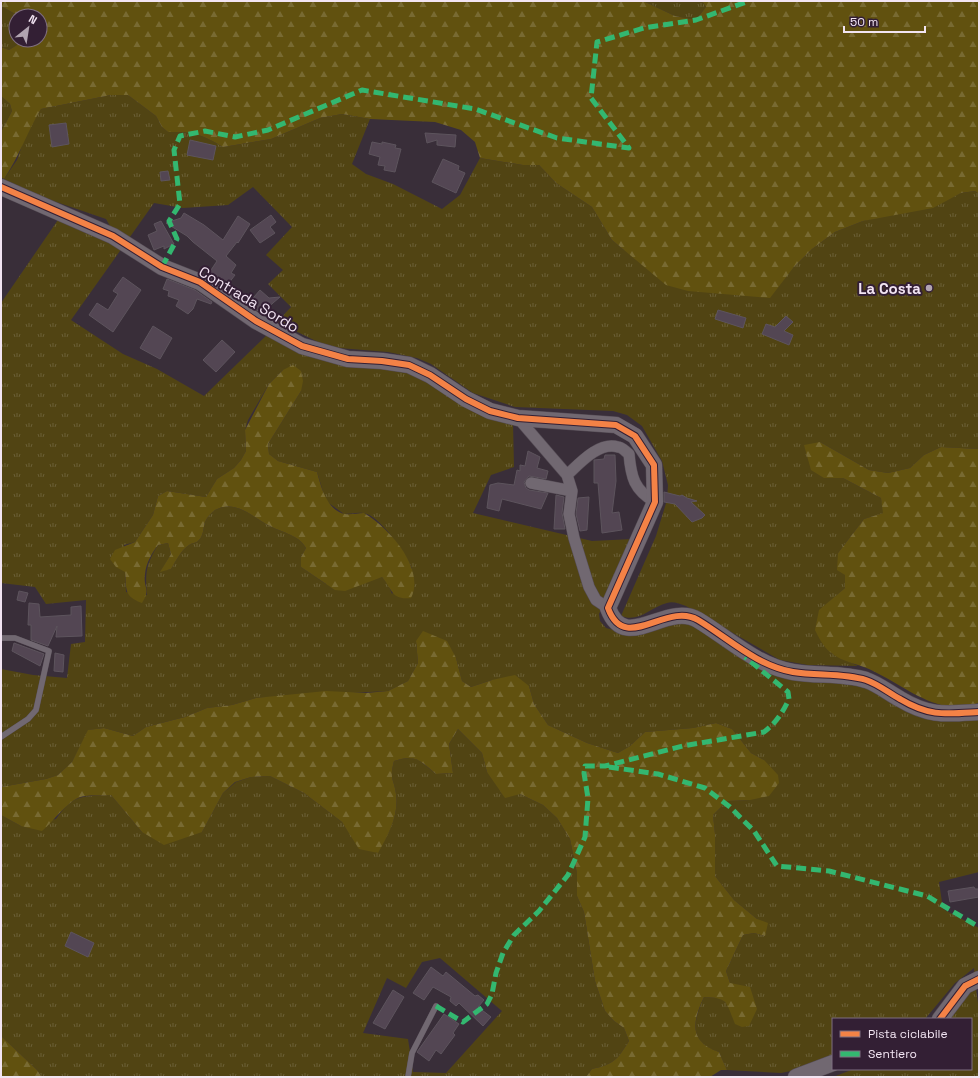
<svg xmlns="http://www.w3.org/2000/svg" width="980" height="1078" viewBox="0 0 980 1078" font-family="'Space Grotesk',sans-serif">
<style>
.grass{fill:url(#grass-tufts);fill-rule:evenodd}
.forest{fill:url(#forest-firs)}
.building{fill:#534653;stroke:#5d545d}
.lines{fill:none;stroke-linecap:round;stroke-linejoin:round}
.lane-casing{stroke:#564d56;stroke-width:6}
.street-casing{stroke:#564d56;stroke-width:12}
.secondary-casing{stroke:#564d56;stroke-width:17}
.lane{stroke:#716871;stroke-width:5.5}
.street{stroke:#716871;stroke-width:11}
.secondary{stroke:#716871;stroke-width:16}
.quiet{stroke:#33b770;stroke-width:5;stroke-dasharray:10 5;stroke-linecap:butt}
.cycleway-casing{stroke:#331f34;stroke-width:8}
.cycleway{stroke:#f48246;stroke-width:6}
.poi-dot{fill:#b1a4b1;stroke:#331f34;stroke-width:1.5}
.labels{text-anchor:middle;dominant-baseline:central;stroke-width:4;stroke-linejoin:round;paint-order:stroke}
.poi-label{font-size:15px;font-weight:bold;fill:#f2e4f2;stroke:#331f34;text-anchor:end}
.street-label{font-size:15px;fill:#f2e4f2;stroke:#331f34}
</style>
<defs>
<pattern id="grass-tufts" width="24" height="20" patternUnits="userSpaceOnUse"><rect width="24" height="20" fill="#514413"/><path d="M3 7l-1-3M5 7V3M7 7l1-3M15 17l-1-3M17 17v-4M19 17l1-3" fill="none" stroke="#6a5f36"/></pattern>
<pattern id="forest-firs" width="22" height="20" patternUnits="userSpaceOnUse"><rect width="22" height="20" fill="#61510f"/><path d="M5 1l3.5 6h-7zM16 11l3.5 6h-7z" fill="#786a32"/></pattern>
</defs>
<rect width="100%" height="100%" fill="#392e39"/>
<!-- grass -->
<path class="grass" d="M643,1H702L706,7L696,20L675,16Z
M1,6L19,16H16V40H25L9,50L1,47Z
M111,95H128L156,116L162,127L168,132C194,132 201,134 223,147L271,139L320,118L342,114L370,119L352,164L366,174L393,184L442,209L460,195L480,158L523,165H539L556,183L592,207L612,240L624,250L793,268L812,249L835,232L863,221L948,199L961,193L975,191L979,194V449L941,447L924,455L910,468L888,473L869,470L820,442L824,478H843L881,498L884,513L864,519L838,553L845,575V588L820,610L831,653L858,666L808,665L780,660L686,606C680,604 673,601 667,603C651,607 639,623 621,616L656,536L667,500L668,485L662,461L642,426L627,415L613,411L515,407L473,393L431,364L417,358L388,352L339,348L318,342L277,322L291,307L268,284L283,270L266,255L292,227L253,187L228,205L183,208L154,203L71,320L123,354L157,369L204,396L269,333L307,356L349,365H397L513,423L514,467L491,475L473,513L592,541L633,539L599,614L600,621L606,628L621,632L677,619L704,632L838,683L870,688L979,718V872L939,882L943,909L979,928V974L975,982L979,1010V1077H833L854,1069H971V1019H950L975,982L974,968L955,983L925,1019H833V1056L796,1070L781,1073L727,1070L719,1052C688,1042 693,1022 704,997L721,998L727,1004L730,983L726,971L743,935L754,933L765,936L757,919L734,900L715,876V834L713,815L727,801L750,800L764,760L751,753L732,729L716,723L693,728L645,732L630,746L618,753L587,743L548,725L534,704L529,686L492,680L471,687L462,681L456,658L416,641L418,663L408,681L388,691L256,698L232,705L207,708L185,717L146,727L133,736L104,728L89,730L72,762L58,775L46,779L1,787V669L33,675L67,678L71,644L85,642L86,600L46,604L35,587L1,583V303L60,217L122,247L106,219L42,197L4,179L17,160L26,134L41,109ZM283,370L301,391L268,444L269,454L278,461L317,472L326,501L344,514C350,514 357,512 363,513C379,514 406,554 412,568L392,594L388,584L382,577L326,584L301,567V557L306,548C299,535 283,533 270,526C252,517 236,499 215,510C211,513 207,517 205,522C203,528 204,536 198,541C196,543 192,543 189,545C181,550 176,561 171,569L161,571L171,554L168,543L158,545C146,564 145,573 147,595L126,592L124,545L135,542L153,515L158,496L167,491L206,497L217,479L234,468L241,460L246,451L245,430L248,420L269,384Z
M1,96L10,104L12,111L1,132Z
M458,729L482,753L487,772L520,794L543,805L557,818L570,839L577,873V896L584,912L595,981L605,1011L614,1021L624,1028L629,1041C617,1060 614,1064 592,1069L586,1077H42L37,1070L1,1036V815L21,826L56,819C75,793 81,797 111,795L142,832H202L223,793L236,782L251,777L270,776L304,793L342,822L349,832L377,853C388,835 399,816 396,794C394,778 389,780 394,761C417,754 418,760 436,774L453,773L449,744ZM440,958L502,1011L446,1073L413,1072L408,1039L363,1033L387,978L406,988L422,962Z"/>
<!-- forest -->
<path class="forest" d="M1,1H643L675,16L696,20L706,7L702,1H979V194L975,191L961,193L933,208L863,221L835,232L812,249L793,268L770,298L688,291L666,285L612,240L592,207L556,183L539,165H523L480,158L475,142L461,130L435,122L370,119L342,114L320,118L271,139L223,147C201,134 194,132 168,132L162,127L156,116L128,95H111L41,109C27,132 19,157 4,179L1,177V132L12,111L10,104L1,96V47L9,50L25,40H40V16H19L1,6Z
M293,365L301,371L303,381L301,391L268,444L269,454L278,461L317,472C321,487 327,511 345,514C351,515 358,513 364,513C388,527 426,568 411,598C391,600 393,590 382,577L345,591L335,590L301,567V557L306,548C299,535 283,533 270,526C252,517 236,499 215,510C211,513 207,517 205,522C203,528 204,536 198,541C196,543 192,543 189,545C181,550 176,561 171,569L160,572L171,554L168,543L158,545C152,553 146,563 145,574C143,588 151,589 142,603C123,596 127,589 125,572L116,567L110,559L115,550L135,542L153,515L158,496L167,491L206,497L217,479L234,468L241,460L246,451L245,430L269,384L283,370Z
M820,442L869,470L888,473L910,468L924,455L941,447L979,449V703C968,706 957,709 946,706C920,701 898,683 875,672C861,664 843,663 830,652C823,646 819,638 815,630L819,610L845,588V575L837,570L838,553L864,519L883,513L881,498L843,478H824L811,470L804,445Z
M423,631L447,641L456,658L462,681L471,687L492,680L515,675L529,686L534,704L548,725L587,743L618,753L630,746L645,732L693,728L716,723L732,729L751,753L764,760L778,775L779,783L769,796L750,800L727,801L713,815L715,834V876L734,900L757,919L768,923L765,936L754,933L743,935L726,971L730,983L750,987L757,1009L749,1026L742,1027L735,1024C726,1002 729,998 704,997C692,1022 689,1042 719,1052L727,1070H721L710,1077H586L592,1069C614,1064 617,1060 629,1041L624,1028L614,1021L605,1011L595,981L584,912L577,896V873L570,839L557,818L543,805L520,794L505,798L487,772L482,753L458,729L449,744L453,773L436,774C419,760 416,754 394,761C389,780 394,778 396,794C399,816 388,835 378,853L359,849L342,822L304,793L270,776L251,777L235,782L223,793L202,832L164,845L142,832L111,795C102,796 93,795 85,796C70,797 54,821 42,831L21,826L1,815V787L46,779L58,775L72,762L88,730L104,728L133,736L146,727L185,717L207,708L232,705L256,698L326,691L366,693L388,691L408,681L418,663L416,641Z
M1,1036L37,1070L42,1077H1Z"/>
<!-- building -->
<path class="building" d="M66,123L69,144L52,147L49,125Z
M425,133L456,135L455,147L437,145V140L427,143Z
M190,140L216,146L213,160L187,155Z
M372,142L382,144V142L396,145L395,148L401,149L395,172L384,170L385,166L378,165L380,157L369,154Z
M443,159L459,166L458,170L465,173L456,193L432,182Z
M168,171L170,180L161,181L160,172Z
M184,213L204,225L223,240L238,216L250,224L238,243L237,242L226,256L236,265L231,273L235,275L225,288L207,276L217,261L193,242L187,236L166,223L181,218Z
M271,215L276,222L270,227L275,233L260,243L250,230Z
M161,221L174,244L164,249V246L154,250L148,235L157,231L154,224Z
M123,277L141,290L113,332L89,315L97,303L108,310L118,294L113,291Z
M167,279L195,290L212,302L211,304L197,299L193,309L188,314L176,306L179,300L168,296L169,291L163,289Z
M260,290L269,298L280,297L266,309L262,306L258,311L248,304Z
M718,310L746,318L743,328L715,319Z
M786,316L793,322L784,331L793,335L789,345L762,334L766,324L775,327Z
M153,326L172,338L160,359L140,348Z
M222,340L235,352L216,372L203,360Z
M528,451L540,457L537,468L548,471L546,479L529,476L524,482L526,488L529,490L548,493L541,509L502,499L499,511L487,508L490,485L498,483L514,485L517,470L520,471V465L525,466Z
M605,455H615L616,481L612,513L619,512L622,530L602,533L598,483H594V460L604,459Z
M664,492L680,496L682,495L687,498L697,501L691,502L705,515L702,518L692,522L675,504L664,502Z
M556,495L564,497L562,513L565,529H554Z
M589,497L587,530L580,531L576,514L578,498Z
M19,591L28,593L25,602L17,600Z
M29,603L39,604L40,617L71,615V607L81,606L82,636L56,637L57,626L48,646L31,640V625H28Z
M14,643L44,654L40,666L12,651Z
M55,653L64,655L63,672L54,671Z
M974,887L975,889H979V897L950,902L948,891Z
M71,932L94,943L88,957L65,946Z
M431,967L443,976L446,972L475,996L478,995L484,1000L478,1007L491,1017L483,1026L459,1003L456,1006L450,1001L451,997L433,987L424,1000L413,993Z
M393,990L404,997L385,1029L373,1023Z
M444,1014L459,1024L453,1033L455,1035L441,1054L436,1050L429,1061L417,1052Z"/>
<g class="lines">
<defs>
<path id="lane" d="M1,638H15L49,651L36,710L28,719L1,737
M408,1077L412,1053L436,1006"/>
<path id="street" d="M518,418L567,475L572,491L569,514L574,538L589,587L596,600L608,608
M567,475C579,464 599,441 618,447C622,447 626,452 629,454C631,477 634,490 655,502
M531,483L572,491"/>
<path id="secondary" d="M1,187L113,236L162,267L200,282L256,321L302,346L348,359L382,361L409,365L430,375L466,399L490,411L518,418L616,425L635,436L654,465L655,502L608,608C625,655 666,601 698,620C728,638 757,666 793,672C817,676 843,673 866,680C878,684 889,693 900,699C930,717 946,714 979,712
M940,1019L965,986L979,979
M796,1077L833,1063"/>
</defs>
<!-- lane casing -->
<use href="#lane" class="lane-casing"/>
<!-- street casing -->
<use href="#street" class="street-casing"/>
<!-- secondary casing -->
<use href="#secondary" class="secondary-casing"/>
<!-- lane -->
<use href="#lane" class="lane"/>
<!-- street -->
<use href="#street" class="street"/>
<!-- secondary -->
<use href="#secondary" class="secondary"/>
<!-- quiet -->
<path class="quiet" d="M162,267L177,239L169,221L180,204L174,150L180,136L205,131L235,137L268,130L362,90L475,109L557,138L629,148L591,98L597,42L644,28L696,20L749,1
M609,767L658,774L705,788L730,807L754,831L777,866L829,871L927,896L979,927
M436,1006L463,1022L487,1004L492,994L496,973L503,953L514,935L539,911L568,875L585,837L588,798L584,773L585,766H605L683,746L764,732C776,723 783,712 789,699L788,692L745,657"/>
<defs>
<path id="cycleway" d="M1,187L113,236L162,267L200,282L256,321L302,346L348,359L382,361L409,365L430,375L466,399L490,411L518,418L616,425L635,436L654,465L655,502L608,608C625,655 666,601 698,620C728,638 757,666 793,672C817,676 843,673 866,680C878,684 889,693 900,699C930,717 946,714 979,712
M940,1019L965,986L979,979"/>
</defs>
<!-- cycleway casing -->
<use href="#cycleway" class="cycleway-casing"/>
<!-- cycleway -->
<use href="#cycleway" class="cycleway"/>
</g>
<!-- markers -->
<circle class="poi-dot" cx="929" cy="288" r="4"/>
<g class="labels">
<!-- poi labels -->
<g class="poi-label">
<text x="921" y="288">La Costa</text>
</g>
<!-- street labels -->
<g class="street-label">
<text transform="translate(249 299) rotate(31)">Contrada Sordo</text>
</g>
</g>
<!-- border -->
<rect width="980" height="1078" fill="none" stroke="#f2e4f2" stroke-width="4"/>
<!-- legend -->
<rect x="832" y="1018" width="140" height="52" fill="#331f34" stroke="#7f6e80"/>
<rect x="840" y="1031" width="20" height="6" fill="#f48246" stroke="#7f6e80"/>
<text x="868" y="1038" font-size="12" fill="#f2e4f2">Pista ciclabile</text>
<rect x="840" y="1051" width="20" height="6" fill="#33b770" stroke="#7f6e80"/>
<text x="868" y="1058" font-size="12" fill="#f2e4f2">Sentiero</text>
<!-- north arrow -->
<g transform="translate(28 28) rotate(30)"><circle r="19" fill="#331f34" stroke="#7f6e80"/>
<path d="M0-3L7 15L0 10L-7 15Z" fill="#b1a4b1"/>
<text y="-6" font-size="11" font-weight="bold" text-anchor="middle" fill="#f2e4f2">N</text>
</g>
<!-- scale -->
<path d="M844 26v6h81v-6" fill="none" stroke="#f2e4f2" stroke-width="2"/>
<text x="850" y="26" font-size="12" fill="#f2e4f2" stroke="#331f34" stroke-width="3" paint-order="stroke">50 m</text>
</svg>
